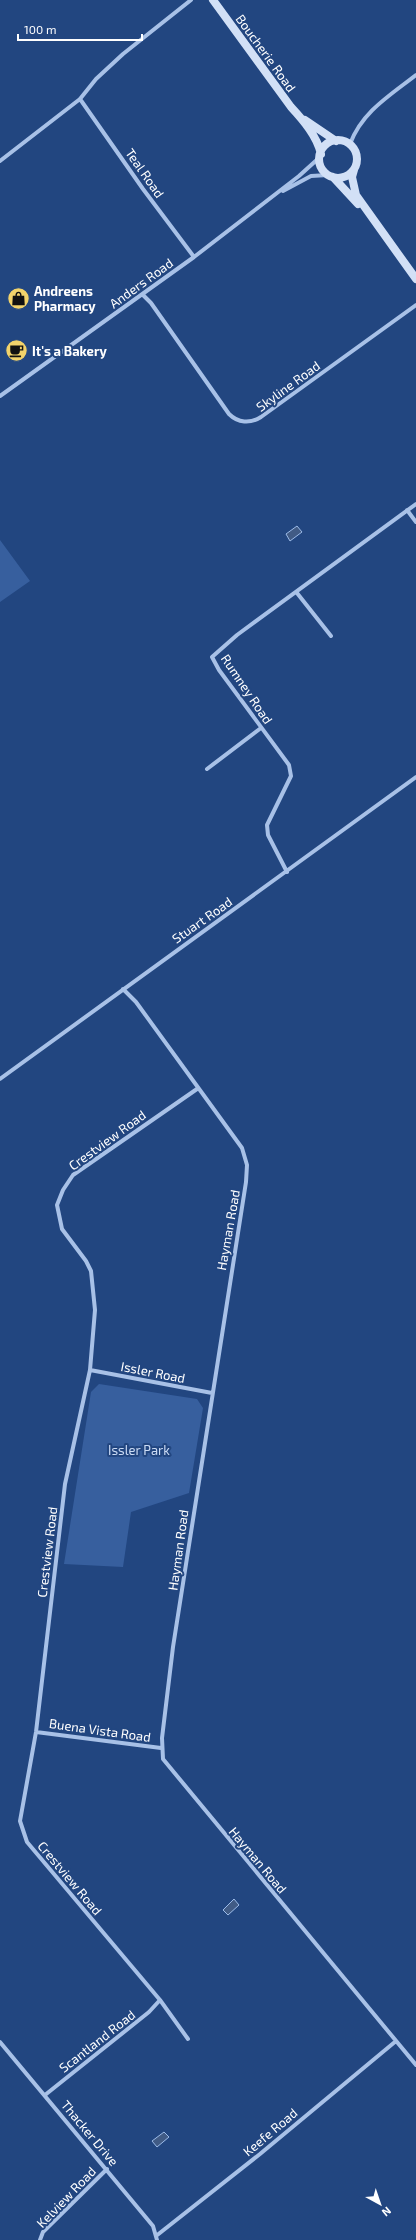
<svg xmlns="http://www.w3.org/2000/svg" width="416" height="2240" viewBox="0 0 416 2240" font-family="'Exo 2',sans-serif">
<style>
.green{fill:#375f9e}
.water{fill:#415b85;stroke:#9cbbe8}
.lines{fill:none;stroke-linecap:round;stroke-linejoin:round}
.minor{stroke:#a8c1e7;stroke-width:4}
.secondary{stroke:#d2e0f6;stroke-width:8}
.labels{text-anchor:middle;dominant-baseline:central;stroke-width:4;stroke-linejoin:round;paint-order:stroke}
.street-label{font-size:13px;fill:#fff;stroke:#224680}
.poi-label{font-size:13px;font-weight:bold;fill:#fff;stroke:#224680;text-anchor:start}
.park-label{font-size:13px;fill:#ccdcf5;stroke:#224680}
</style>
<rect width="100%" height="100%" fill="#224680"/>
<!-- green -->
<path class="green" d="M0,540L30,581L0,602Z
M99,1384L197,1399L203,1408L189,1493L131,1512L123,1567L64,1564L91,1392Z"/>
<!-- water -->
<path class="water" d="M297,526L302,532L290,541L286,534Z
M234,1899L239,1905L228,1915L223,1910Z
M164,2132L169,2137L157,2147L152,2141Z"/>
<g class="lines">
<!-- minor -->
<path class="minor" d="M80,99L143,189L194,257
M350,144C362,112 389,96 416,75
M0,161L80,99L96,79L123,54L191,0
M283,191L311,176L328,175
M143,295L151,303L229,414C238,423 250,424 261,417L416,305
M0,396L194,257L299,176L320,157
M407,510L416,522
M297,593L331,636
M207,769L261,728
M287,872L268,835L267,825L291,776L289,765L219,670L212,657L237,635L416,504
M123,989L136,1002L242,1148L247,1165L246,1182L173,1647L162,1738L163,1759L416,2065
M0,1079L416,777
M90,1370L212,1393
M36,1732L161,1748
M188,2039L160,2000L27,1842L20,1821L36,1732L65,1484L90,1370L95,1310L91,1271L86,1261L62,1229L57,1205L63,1190L73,1175L197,1089
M0,2042L153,2226L157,2240
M45,2095L149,2012L160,2000
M156,2236L260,2154L396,2041
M40,2240L43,2232L107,2169"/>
<!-- secondary -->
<path class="secondary" d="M213,0L291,107C303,120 317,136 321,154
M305,120L336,141
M319 159a19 19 0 1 1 38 0a19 19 0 1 1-38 0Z
M354,170L352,177L356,195L416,279
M333,177L358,204"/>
</g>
<!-- icons -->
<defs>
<symbol id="shop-disc" viewBox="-11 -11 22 22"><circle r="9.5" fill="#f2d36b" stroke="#224680"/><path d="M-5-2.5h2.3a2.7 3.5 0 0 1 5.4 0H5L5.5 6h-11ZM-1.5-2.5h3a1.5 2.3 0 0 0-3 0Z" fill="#111"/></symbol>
<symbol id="cafe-disc" viewBox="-11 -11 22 22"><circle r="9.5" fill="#f2d36b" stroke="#224680"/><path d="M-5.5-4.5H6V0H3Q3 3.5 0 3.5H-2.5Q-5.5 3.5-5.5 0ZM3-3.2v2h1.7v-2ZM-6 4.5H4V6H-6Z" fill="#111"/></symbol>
</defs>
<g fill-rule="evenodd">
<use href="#shop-disc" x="6" y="286" width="25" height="25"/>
<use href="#cafe-disc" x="4" y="338" width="25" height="25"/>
</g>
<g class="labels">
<!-- street labels -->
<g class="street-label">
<text transform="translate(266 53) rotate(54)">Boucherie Road</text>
<text transform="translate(145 173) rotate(55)">Teal Road</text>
<text transform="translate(141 283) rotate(-36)">Anders Road</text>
<text transform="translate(288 386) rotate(-36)">Skyline Road</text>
<text transform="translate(247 689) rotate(56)">Rumney Road</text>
<text transform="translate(202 920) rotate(-35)">Stuart Road</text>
<text transform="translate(107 1140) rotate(-36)">Crestview Road</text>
<text transform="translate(228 1230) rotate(-80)">Hayman Road</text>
<text transform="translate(153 1372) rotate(11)">Issler Road</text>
<text transform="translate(178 1550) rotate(-82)">Hayman Road</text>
<text transform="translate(47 1552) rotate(-83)">Crestview Road</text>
<text transform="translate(100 1730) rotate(8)">Buena Vista Road</text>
<text transform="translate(258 1860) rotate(50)">Hayman Road</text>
<text transform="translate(70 1878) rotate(50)">Crestview Road</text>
<text transform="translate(97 2041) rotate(-38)">Scantland Road</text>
<text transform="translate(270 2132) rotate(-40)">Keefe Road</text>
<text transform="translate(90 2133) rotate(50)">Thacker Drive</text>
<text transform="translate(66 2197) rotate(-46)">Kelview Road</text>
</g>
<!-- poi labels -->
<g class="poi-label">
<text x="34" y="291">Andreens<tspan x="34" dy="15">Pharmacy</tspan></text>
<text x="32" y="351">It's a Bakery</text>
</g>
<!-- park labels -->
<g class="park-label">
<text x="139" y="1450">Issler Park</text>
</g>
</g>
<!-- north arrow -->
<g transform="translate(380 2204) rotate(140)" stroke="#224680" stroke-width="3" paint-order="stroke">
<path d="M0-3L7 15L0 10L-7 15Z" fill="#ffffff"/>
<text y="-6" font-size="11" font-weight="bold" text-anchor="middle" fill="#ffffff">N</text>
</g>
<!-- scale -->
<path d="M18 34v6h124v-6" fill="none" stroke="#ffffff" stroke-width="2"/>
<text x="24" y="34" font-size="12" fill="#ffffff" stroke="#224680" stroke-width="3" paint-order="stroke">100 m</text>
</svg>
